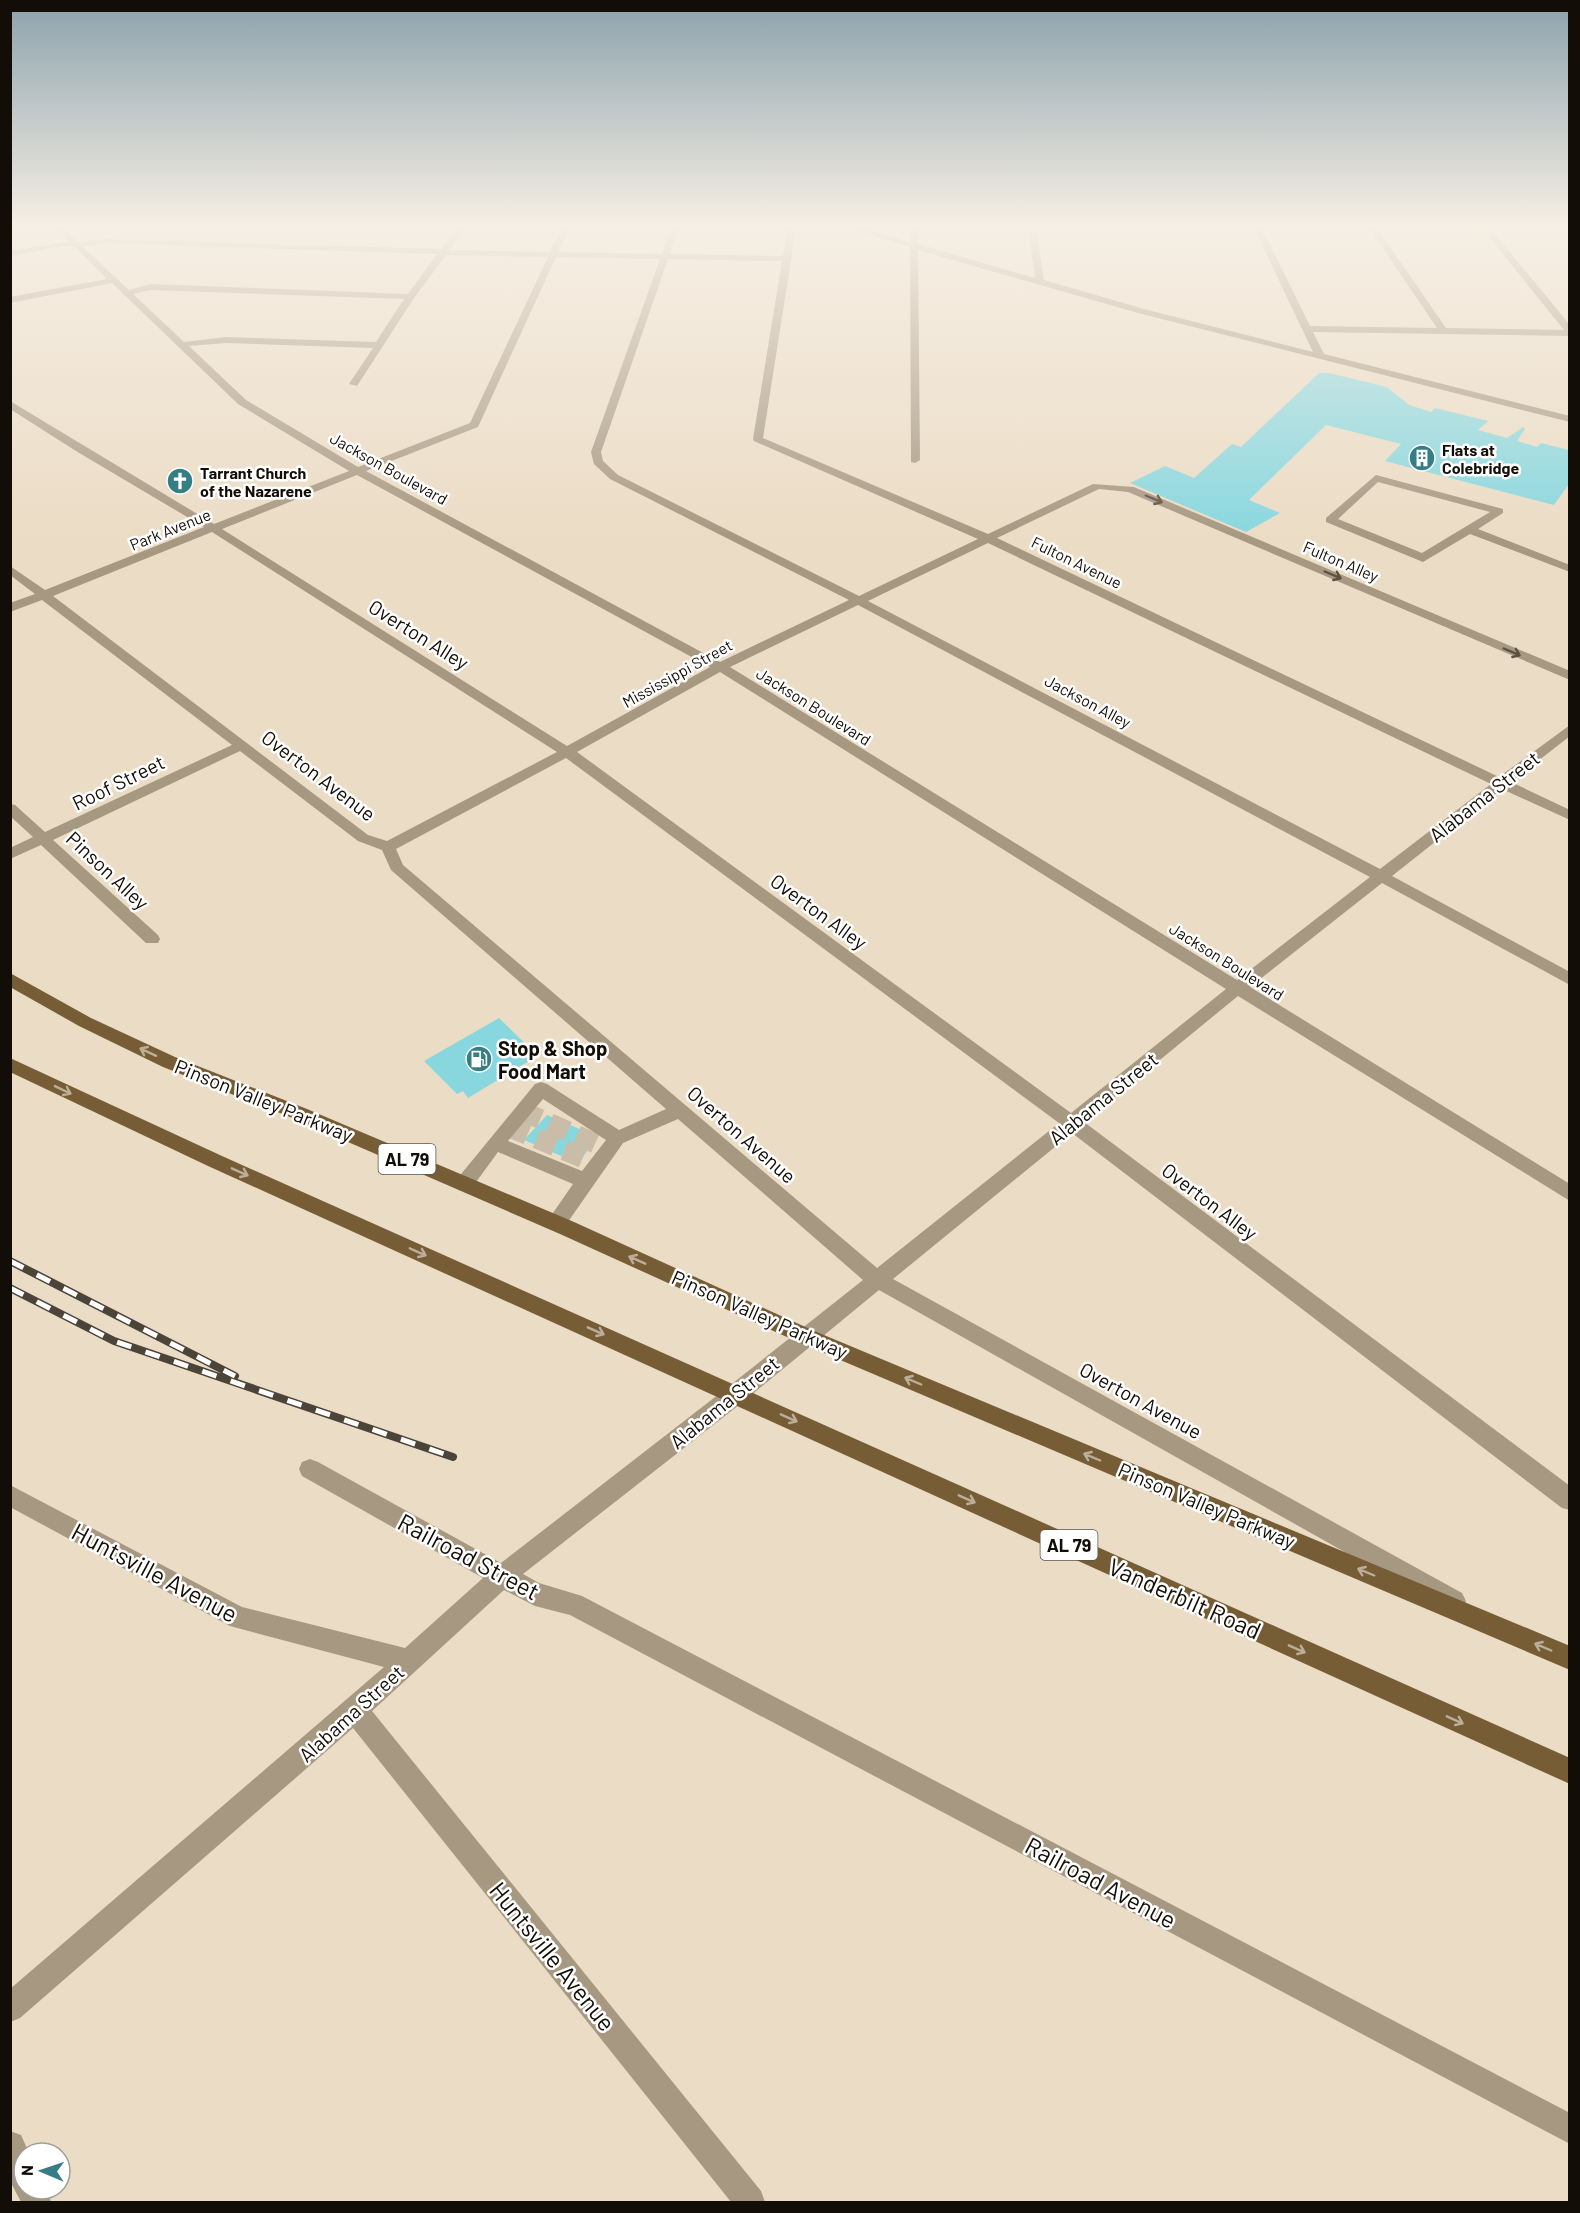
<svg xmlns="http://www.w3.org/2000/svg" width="1580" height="2213" viewBox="0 0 1580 2213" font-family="Barlow,sans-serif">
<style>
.building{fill:#88d7df}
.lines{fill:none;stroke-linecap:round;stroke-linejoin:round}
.minor-tunnel{stroke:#cabda8;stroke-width:20;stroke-dasharray:20 10;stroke-linecap:butt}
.minor{fill:#a79882;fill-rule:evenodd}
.major{fill:#775d35;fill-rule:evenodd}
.rail-casing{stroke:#4c4439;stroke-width:8}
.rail{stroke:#fff;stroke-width:5;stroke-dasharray:15;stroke-linecap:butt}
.oneway{stroke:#5c5244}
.oneway2{stroke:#bbae9a}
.labels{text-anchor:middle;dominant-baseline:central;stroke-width:5;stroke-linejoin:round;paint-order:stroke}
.far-poi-label{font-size:16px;font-weight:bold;fill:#120d06;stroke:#fff;text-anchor:start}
.far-street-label{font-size:16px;fill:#120d06;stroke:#fff}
.shield{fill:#fff;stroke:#595651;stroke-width:1.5}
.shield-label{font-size:18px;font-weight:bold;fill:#120d06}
.street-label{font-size:20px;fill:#120d06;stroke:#fff}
.poi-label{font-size:20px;font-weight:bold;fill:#120d06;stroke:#fff;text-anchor:start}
.near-street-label{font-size:24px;fill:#120d06;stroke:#fff}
</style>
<rect width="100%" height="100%" fill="#ebdcc5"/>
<!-- building -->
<path class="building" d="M1319,373H1329L1387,387L1409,405L1431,412L1435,408L1488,421L1478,430L1507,438L1523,427L1525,429L1517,441L1537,447L1541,443L1569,450V484L1554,505L1385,461L1401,444L1326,425L1249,500L1280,513L1246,532L1130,483L1165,466L1194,478L1232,444L1241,447Z
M499,1018L532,1050L528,1052L534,1058L468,1098L463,1091L457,1094L424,1061Z
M547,1115L598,1137L578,1163L524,1140Z"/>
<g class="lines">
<!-- minor-tunnel -->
<path class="minor-tunnel" d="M522,1111L608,1149
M509,1127L597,1164"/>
<!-- minor -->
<path class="minor" d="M55,228H64L79,242L106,239L441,249L457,228H465L449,250L550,252L561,228H569L558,252L662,254L671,228H679L670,254L783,256L788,228H796L763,438L988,534L1093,484L1134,487L1570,671V680L1128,492L1099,489L997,538L1499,777L1570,725V736L1511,782L1570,810V820L1502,789L1392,876L1570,972V985L1382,883L1250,987L1570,1184V1201L1238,996L1084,1122L1570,1486V1510L1562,1508L1072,1133L893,1279L1462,1593L1466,1601L1462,1609L1454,1613L1446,1609L879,1290L744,1401L523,1574L539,1583L582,1596L1570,2113V2144L570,1615L535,1606L504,1590L372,1711L761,2191L765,2202H731L353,1728L20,2018L10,2022V1989L384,1667L230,1626L10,1507V1485L242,1607L405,1648L483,1578L302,1476L299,1469L302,1462L310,1459L318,1462L501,1563L728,1387L863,1280L678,1119L623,1143L563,1229L556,1231L549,1229L546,1223L573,1184L498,1152L471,1189L464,1191L457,1189L455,1184L457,1179L535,1084L541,1082L547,1084L619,1130L666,1109L391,870L382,850L358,841L240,751L53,840L158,935L160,939L158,943H146L41,845L10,859V848L33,837L10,816V804L15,805L45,832L232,745L42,600L10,612V603L35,594L10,575V566L45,590L204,527L76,451L10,409V401L214,524L349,471L238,404L112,283L10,303V297L107,279L75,247L63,246L10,256V251L69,242ZM106,243L437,254L408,294L150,284L129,290L83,247ZM446,255L548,257L470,423L358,467L246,400L189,346L226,343L373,348L349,384L357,386L414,298ZM556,257L660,259L591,452L594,464L610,479L849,600L720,662L366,471L478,427ZM668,259L782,261L753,439L754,441L978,539L859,596L618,475L603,461L601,452ZM150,290L404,299L376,342L226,337L184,342L133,294ZM357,475L710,667L567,746L222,529ZM212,532L557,752L387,841L368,835L53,596ZM988,543L1491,784L1380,869L868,601ZM858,605L1370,877L1237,980L730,667ZM720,672L1226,989L1071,1113L577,752ZM566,758L1059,1123L877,1268L403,865L396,849ZM543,1099L606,1140L582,1171L508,1141Z
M848,228H861L910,242V228H918V244L1035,278L1028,228H1036L1044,280L1144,309L1313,352L1254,228H1262L1310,326L1437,328L1369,228H1377L1446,328L1564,330L1482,228H1490L1570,325V336L1313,332L1324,354L1570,416V422L1138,313L918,250L920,460L915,463L911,462L910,247Z
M1376,475L1503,509V513L1478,529L1570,565V572L1470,534L1423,562L1326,522V518ZM1378,482L1490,512L1422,553L1338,519Z
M10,2131L21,2135L29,2153H24V2189H46L51,2202H21L10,2181Z"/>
<!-- major -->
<path class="major" d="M10,973L91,1018L175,1057L307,1109L574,1222L812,1330L1570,1646V1670L798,1342L560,1234L295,1119L163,1067L79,1026L10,987Z
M10,1058L222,1156L1570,1758V1784L208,1166L10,1072Z"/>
<defs>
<path id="rail" d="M10,1261L235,1376
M10,1288L114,1341L453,1457"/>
</defs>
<!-- rail casing -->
<use href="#rail" class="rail-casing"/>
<!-- rail -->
<use href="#rail" class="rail"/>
</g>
<!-- one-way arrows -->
<defs><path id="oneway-shaft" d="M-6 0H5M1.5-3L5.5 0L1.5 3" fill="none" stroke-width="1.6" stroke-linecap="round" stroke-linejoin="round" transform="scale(1.5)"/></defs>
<g class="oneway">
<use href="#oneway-shaft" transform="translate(1154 499) rotate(23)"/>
<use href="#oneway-shaft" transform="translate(1333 575) rotate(23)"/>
<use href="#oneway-shaft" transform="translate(1512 652) rotate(23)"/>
</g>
<g class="oneway2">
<use href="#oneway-shaft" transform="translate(148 1052) rotate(-155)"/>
<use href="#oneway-shaft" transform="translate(63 1090) rotate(26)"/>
<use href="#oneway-shaft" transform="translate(240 1172) rotate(24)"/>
<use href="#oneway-shaft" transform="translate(418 1252) rotate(24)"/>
<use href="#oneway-shaft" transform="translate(637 1260) rotate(-156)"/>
<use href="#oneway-shaft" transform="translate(596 1331) rotate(24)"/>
<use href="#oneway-shaft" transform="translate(913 1381) rotate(-157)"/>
<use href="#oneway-shaft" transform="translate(789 1418) rotate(24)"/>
<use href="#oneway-shaft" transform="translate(1092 1457) rotate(-157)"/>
<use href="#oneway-shaft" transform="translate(967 1499) rotate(24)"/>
<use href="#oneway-shaft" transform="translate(1366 1572) rotate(-157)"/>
<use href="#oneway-shaft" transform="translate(1543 1647) rotate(-157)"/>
<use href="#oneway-shaft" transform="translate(1297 1649) rotate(24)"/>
<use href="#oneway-shaft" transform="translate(1455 1720) rotate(24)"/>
</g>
<!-- sky -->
<linearGradient id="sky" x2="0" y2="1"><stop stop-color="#8da2ac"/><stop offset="0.42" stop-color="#f6efe5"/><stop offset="1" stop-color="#f6efe5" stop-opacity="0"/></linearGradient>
<rect width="1580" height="538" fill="url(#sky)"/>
<!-- icons -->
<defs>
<symbol id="building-disc" viewBox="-11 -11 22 22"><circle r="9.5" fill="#367e85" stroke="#fff"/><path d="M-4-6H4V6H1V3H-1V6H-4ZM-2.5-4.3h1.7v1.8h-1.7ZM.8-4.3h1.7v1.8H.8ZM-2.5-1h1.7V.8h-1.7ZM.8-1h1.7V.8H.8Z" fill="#fff"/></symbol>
<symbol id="church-disc" viewBox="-11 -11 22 22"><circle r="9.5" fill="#367e85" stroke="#fff"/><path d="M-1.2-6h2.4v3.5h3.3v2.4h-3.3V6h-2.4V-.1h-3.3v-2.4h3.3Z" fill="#fff"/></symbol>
<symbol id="fuel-disc" viewBox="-11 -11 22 22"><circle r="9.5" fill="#367e85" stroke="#fff"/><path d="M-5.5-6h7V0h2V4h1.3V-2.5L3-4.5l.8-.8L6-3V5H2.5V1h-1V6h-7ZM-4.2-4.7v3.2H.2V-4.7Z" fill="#fff"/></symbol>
</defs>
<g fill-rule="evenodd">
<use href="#building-disc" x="1407" y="443" width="30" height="30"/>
<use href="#church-disc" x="165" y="466" width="30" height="30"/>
<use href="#fuel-disc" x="464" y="1044" width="30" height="30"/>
</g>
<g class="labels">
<!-- far-poi labels -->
<g class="far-poi-label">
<text x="1442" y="449">Flats at<tspan x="1442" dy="18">Colebridge</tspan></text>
<text x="200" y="472">Tarrant Church<tspan x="200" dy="18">of the Nazarene</tspan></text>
</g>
<!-- far-street labels -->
<g class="far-street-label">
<text transform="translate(389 468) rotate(29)">Jackson Boulevard</text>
<text transform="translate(170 529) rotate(-22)">Park Avenue</text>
<text transform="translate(1341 561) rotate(23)">Fulton Alley</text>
<text transform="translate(1077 562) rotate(26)">Fulton Avenue</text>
<text transform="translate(677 673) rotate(-29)">Mississippi Street</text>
<text transform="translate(1088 701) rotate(28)">Jackson Alley</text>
<text transform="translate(814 706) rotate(32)">Jackson Boulevard</text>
<text transform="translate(1227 961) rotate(32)">Jackson Boulevard</text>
</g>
<!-- shield labels -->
<g class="shield">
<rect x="378.5" y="1144" width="57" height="30" rx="4.5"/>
<rect x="1040.5" y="1530" width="57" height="30" rx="4.5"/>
</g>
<g class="shield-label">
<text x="407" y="1159">AL 79</text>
<text x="1069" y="1545">AL 79</text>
</g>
<!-- street labels -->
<g class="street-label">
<text transform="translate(419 634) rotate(32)">Overton Alley</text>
<text transform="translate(319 775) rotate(37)">Overton Avenue</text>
<text transform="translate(118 782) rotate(-26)">Roof Street</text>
<text transform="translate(1484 796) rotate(-38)">Alabama Street</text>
<text transform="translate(108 870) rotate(43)">Pinson Alley</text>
<text transform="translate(819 911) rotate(36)">Overton Alley</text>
<text transform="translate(1103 1098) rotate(-39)">Alabama Street</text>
<text transform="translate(264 1100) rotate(22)">Pinson Valley Parkway</text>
<text transform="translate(742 1134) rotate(41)">Overton Avenue</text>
<text transform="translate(1210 1201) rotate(37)">Overton Alley</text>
<text transform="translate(760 1314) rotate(24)">Pinson Valley Parkway</text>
<text transform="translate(1141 1400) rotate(29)">Overton Avenue</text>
<text transform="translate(724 1402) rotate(-39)">Alabama Street</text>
<text transform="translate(1207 1505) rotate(23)">Pinson Valley Parkway</text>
<text transform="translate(351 1713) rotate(-42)">Alabama Street</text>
</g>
<!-- poi labels -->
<g class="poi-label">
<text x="498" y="1048">Stop &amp; Shop<tspan x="498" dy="23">Food Mart</tspan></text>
</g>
<!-- near-street labels -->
<g class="near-street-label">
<text transform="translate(469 1556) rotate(28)">Railroad Street</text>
<text transform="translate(155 1572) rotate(28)">Huntsville Avenue</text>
<text transform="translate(1185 1598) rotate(24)">Vanderbilt Road</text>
<text transform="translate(1101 1882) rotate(28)">Railroad Avenue</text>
<text transform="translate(553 1956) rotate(51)">Huntsville Avenue</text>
</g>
</g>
<!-- border -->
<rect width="1580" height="2213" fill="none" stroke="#120d06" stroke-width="24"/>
<!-- north arrow -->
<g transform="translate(42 2171) rotate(272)"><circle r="28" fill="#ffffff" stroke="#a09e9b" stroke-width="1.5"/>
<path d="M0-4.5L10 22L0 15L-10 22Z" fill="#367e85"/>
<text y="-9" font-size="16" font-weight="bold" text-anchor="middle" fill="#120d06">N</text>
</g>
</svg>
